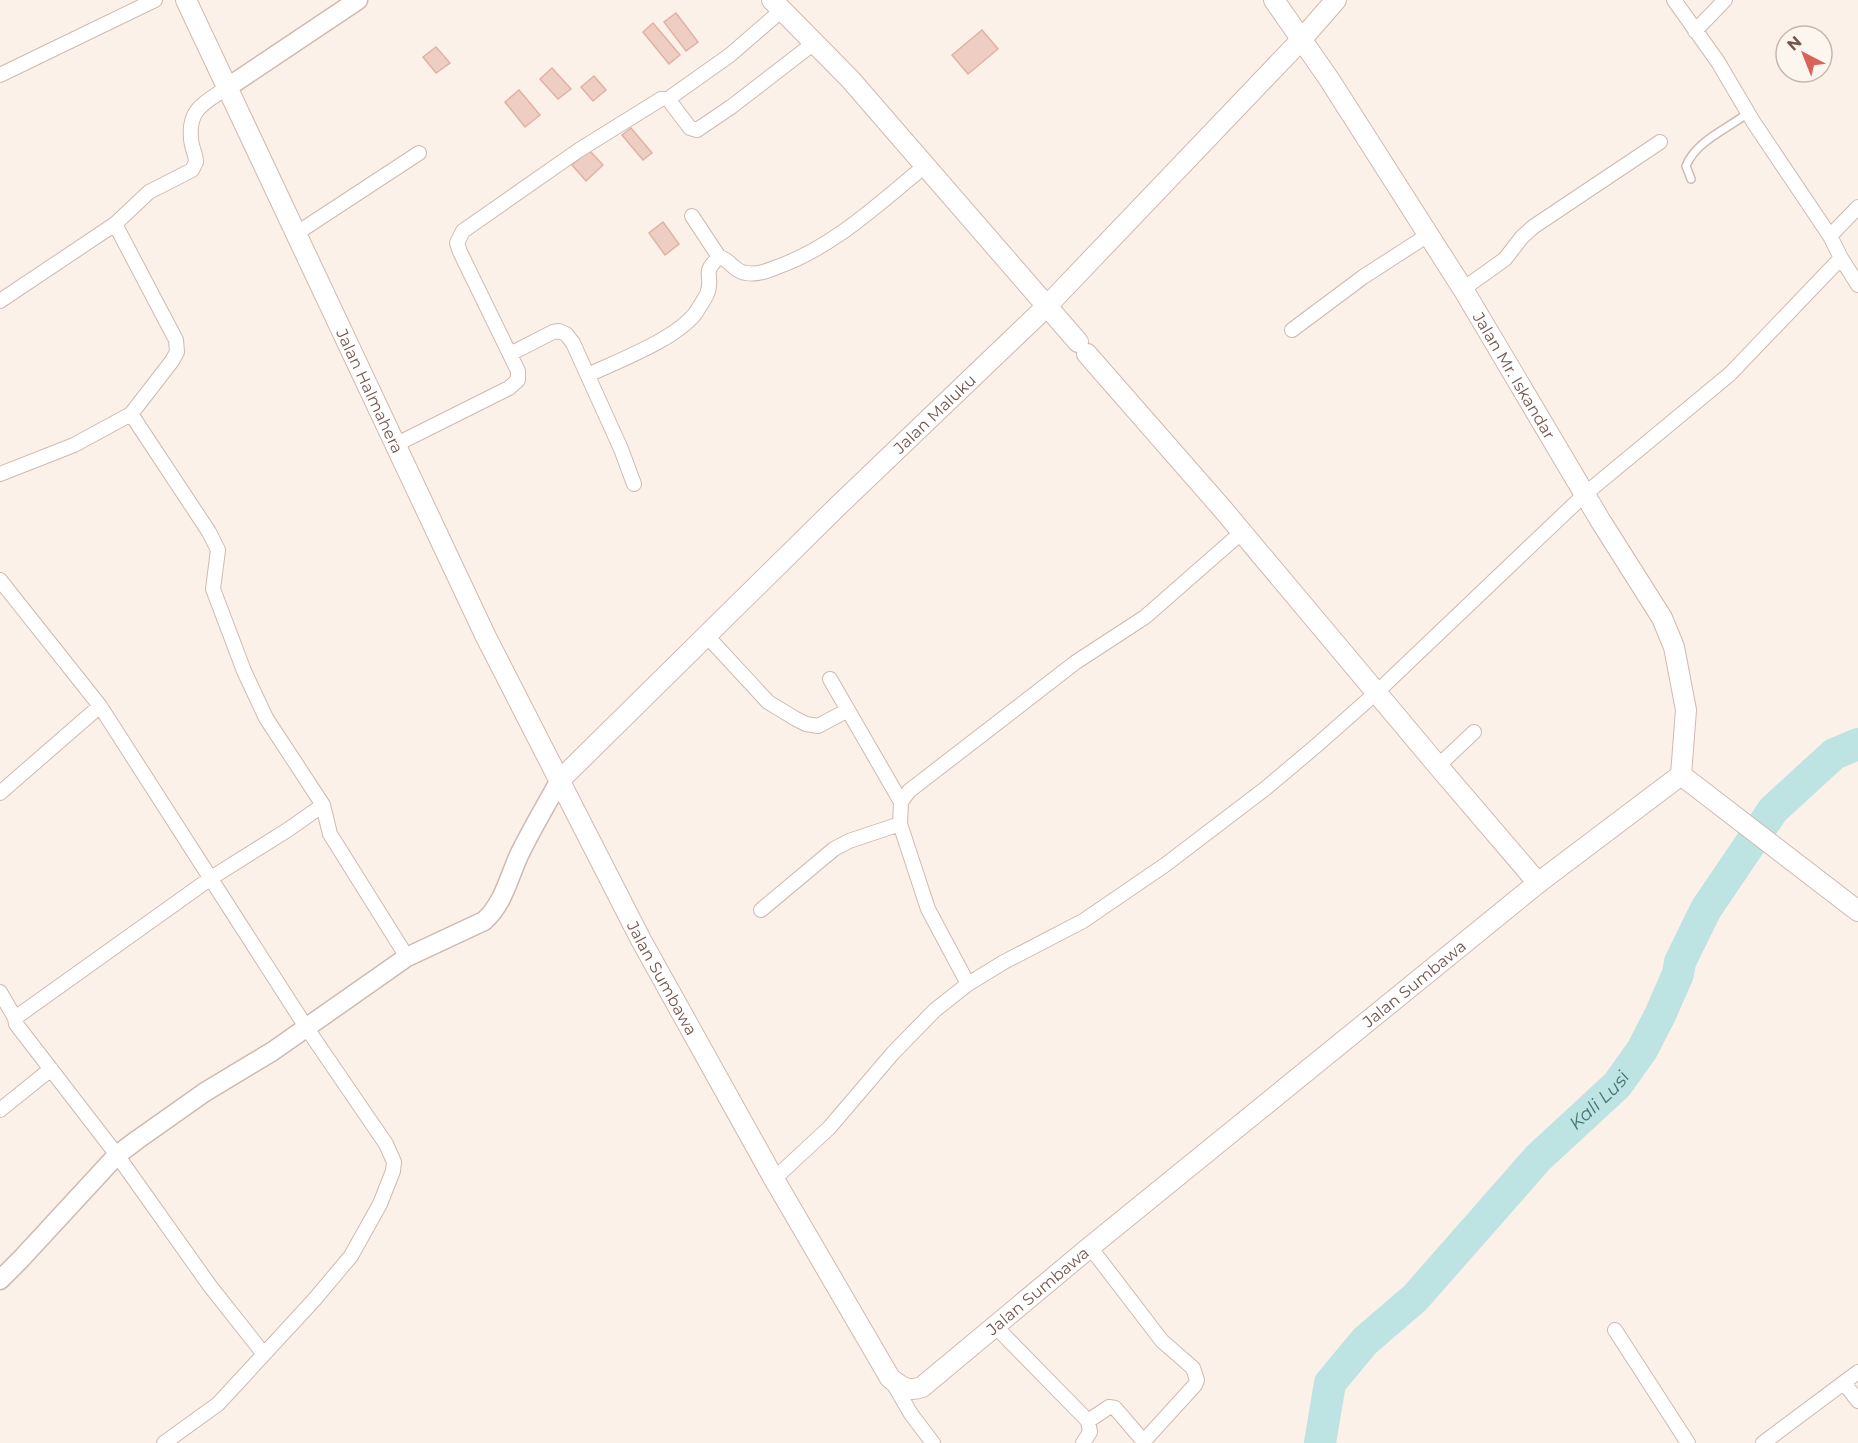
<svg xmlns="http://www.w3.org/2000/svg" width="1858" height="1443" viewBox="0 0 1858 1443" font-family="Montserrat,sans-serif">
<style>
.lines{fill:none;stroke-linecap:round;stroke-linejoin:round}
.river{stroke:#bee3e3;stroke-width:32}
.building{fill:#eecec2;stroke:#dfb2a4;stroke-width:1.5}
.service-casing{stroke:#cebab2;stroke-width:10}
.minor-casing{stroke:#cebab2;stroke-width:16}
.tertiary-casing{stroke:#cebab2;stroke-width:21}
.secondary-casing{stroke:#d0b9b0;stroke-width:22}
.service{stroke:#fff;stroke-width:7}
.minor{stroke:#fff;stroke-width:14}
.tertiary{stroke:#fff;stroke-width:18}
.secondary{stroke:#fff;stroke-width:20}
.labels{text-anchor:middle;dominant-baseline:central;stroke-width:6;stroke-linejoin:round;paint-order:stroke}
.street-label{font-size:16px;fill:#73564e;stroke:#fdf6ef}
.water-label{font-size:18px;font-style:italic;fill:#437576;stroke:#fdf6ef}
</style>
<rect width="100%" height="100%" fill="#fbf1e8"/>
<g class="lines">
<!-- river -->
<path class="river" id="s1" d="M1320,1443L1330,1383L1365,1341L1415,1298L1538,1158L1617,1085L1642,1050L1660,1015L1678,974L1680,962L1706,909L1773,810L1834,754L1858,744"/>
</g>
<!-- building -->
<path class="building" d="M676,13L698,42L686,51L664,22Z
M653,23L680,55L669,64L643,32Z
M982,30L998,49L968,74L952,55Z
M436,47L450,63L436,73L423,57Z
M552,68L571,89L558,99L540,79Z
M594,76L606,90L593,101L581,87Z
M519,90L540,115L525,127L505,102Z
M631,128L652,153L643,160L622,135Z
M589,150L603,165L586,181L572,165Z
M663,222L679,244L665,255L649,233Z"/>
<g class="lines">
<defs>
<path id="service" d="M1691,179L1686,166C1696,141 1727,129 1748,113"/>
<path id="minor" d="M1695,31L1725,0
M0,75L155,0
M668,99L730,55L782,10
M692,216L719,257C730,259 734,272 746,273C757,275 767,271 777,267C834,247 879,203 925,166
M115,224L176,340L177,352L172,361L131,414
M297,233L419,153
M1830,236L1858,207
M1841,258L1858,285
M1463,289L1505,259L1522,237L1533,227L1660,142
M0,301L115,224L149,192L192,170L196,162C196,154 191,147 191,138C188,108 206,102 228,87
M1292,330L1363,277L1428,235
M510,354L553,332L559,331L566,334L573,343L621,449L634,484
M588,375C618,361 679,338 697,311C700,305 707,297 708,291C713,274 701,274 719,257
M395,445L509,388L518,380V371L460,252L457,243L463,231L579,150L661,99H668L690,128L697,130L731,107L814,43
M0,474L74,445L131,414L209,532L218,550L213,589L244,671L266,718L323,805L330,834L407,957
M0,580L100,706L306,1027L386,1144L394,1162L393,1171L380,1204L351,1256L314,1300L218,1404L164,1443
M707,636L768,702L796,719L806,724L818,726L848,710
M830,679L901,802
M1438,766L1474,732
M0,793L100,706
M761,910L834,849L849,841L900,824
M968,984L928,909L900,824L901,802L909,791L1076,662L1145,617L1242,532
M0,992L15,1018
M0,1110L51,1069
M774,1179L829,1128L893,1053L935,1010L968,984L1004,962L1083,921L1165,865L1266,788L1317,745L1377,692L1585,494L1730,374L1841,258L1830,236L1754,123L1718,62L1674,0
M1090,1247L1162,1341L1193,1368L1197,1380L1195,1385L1144,1441
M995,1326L1088,1421L1090,1432L1083,1443
M1615,1330L1688,1443
M263,1353L210,1286L117,1155L16,1024L15,1018L211,878L289,829L323,805
M893,1383L911,1414L933,1443
M1844,1383L1858,1401
M1088,1421L1109,1407L1115,1408L1145,1443
M1763,1443L1858,1372"/>
<path id="tertiary" d="M228,87L358,0
M0,1280L21,1259L117,1155L137,1140L205,1092L273,1051L407,957L484,921C505,902 509,875 521,851C533,827 547,803 560,780"/>
<g id="secondary">
<path id="s2" d="M186,0L486,637L641,940L774,1179L890,1378C901,1387 908,1392 922,1387L1090,1247L1538,883L1681,775L1858,911"/>
<path d="M772,0L850,79L1078,342"/>
<path id="s3" d="M1274,0L1329,79L1463,289L1600,520L1662,618L1674,647L1686,710L1681,775"/>
<path d="M1087,354L1220,506L1438,766L1538,883"/>
<path id="s4" d="M560,780L840,504L1046,307L1301,40L1336,0"/>
</g>
</defs>
<!-- service casing -->
<use href="#service" class="service-casing"/>
<!-- minor casing -->
<use href="#minor" class="minor-casing"/>
<!-- tertiary casing -->
<use href="#tertiary" class="tertiary-casing"/>
<!-- secondary casing -->
<use href="#secondary" class="secondary-casing"/>
<!-- service -->
<use href="#service" class="service"/>
<!-- minor -->
<use href="#minor" class="minor"/>
<!-- tertiary -->
<use href="#tertiary" class="tertiary"/>
<!-- secondary -->
<use href="#secondary" class="secondary"/>
</g>
<g class="labels">
<!-- street labels -->
<g class="street-label">
<text stroke="none"><textPath href="#s3" startOffset="446">Jalan Mr. Iskandar</textPath></text>
<text stroke="none"><textPath href="#s2" startOffset="432">Jalan Halmahera</textPath></text>
<text stroke="none"><textPath href="#s4" startOffset="524">Jalan Maluku</textPath></text>
<text stroke="none"><textPath href="#s2" startOffset="1088">Jalan Sumbawa</textPath></text>
<text stroke="none"><textPath href="#s2" startOffset="2220">Jalan Sumbawa</textPath></text>
<text stroke="none"><textPath href="#s2" startOffset="1734">Jalan Sumbawa</textPath></text>
</g>
<!-- water labels -->
<g class="water-label">
<text stroke="none"><textPath href="#s1" startOffset="452">Kali Lusi</textPath></text>
</g>
</g>
<!-- north arrow -->
<g transform="translate(1804 54) rotate(318)"><circle r="28" fill="#fdf6ef" stroke="#c6b6af" stroke-width="1.5"/>
<path d="M0-4.5L10 22L0 15L-10 22Z" fill="#d96359"/>
<text y="-9" font-size="16" font-weight="bold" text-anchor="middle" fill="#73564e">N</text>
</g>
</svg>
